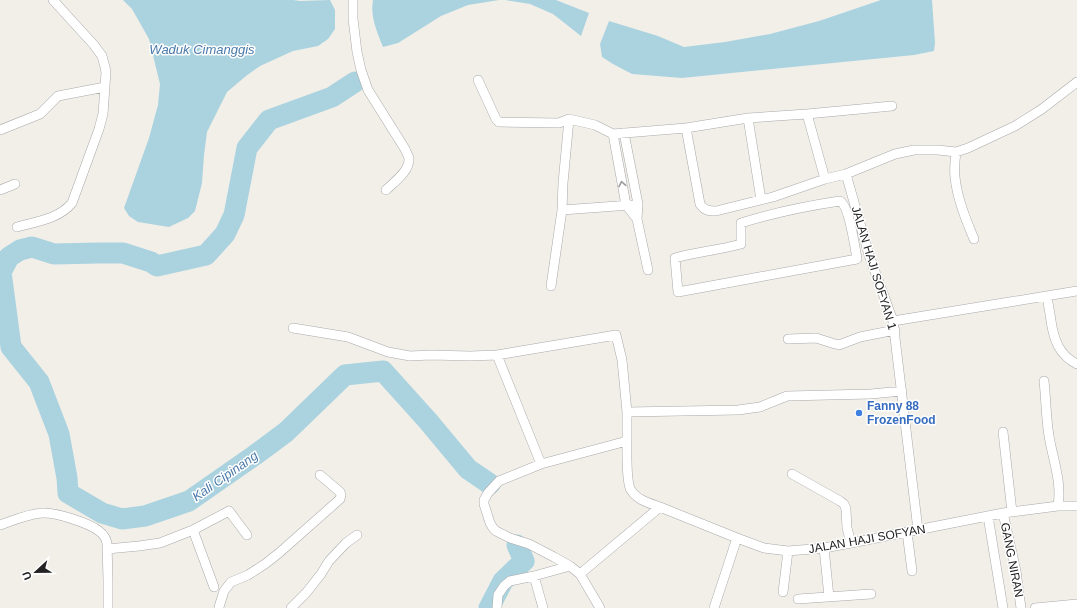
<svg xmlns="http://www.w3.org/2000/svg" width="1077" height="608" viewBox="0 0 1077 608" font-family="Helvetica,sans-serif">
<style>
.water{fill:#aad3df}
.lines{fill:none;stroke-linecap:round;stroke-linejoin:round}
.river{stroke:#aad3df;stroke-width:21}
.minor-casing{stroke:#a9a9a9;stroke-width:10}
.minor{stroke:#fff;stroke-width:9}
.oneway{stroke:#9c9c9c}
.shop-dot{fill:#3f7fe0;stroke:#fff;stroke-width:1.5}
.labels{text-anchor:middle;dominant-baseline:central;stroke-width:3;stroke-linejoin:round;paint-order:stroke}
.street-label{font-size:12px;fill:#222;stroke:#fff}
.shop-label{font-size:12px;font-weight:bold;fill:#366cbe;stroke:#fff;text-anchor:start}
.water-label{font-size:13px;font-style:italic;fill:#4a7aab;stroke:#fff}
</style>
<rect width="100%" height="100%" fill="#f2efe9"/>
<!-- water -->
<path class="water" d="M123,0H293L300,1L330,0L335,10V29L328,39L318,46L293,51L260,66L246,76L227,92L207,132L204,155L202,183L195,211L188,218L169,227L138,222L129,216L124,208L149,138L158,105L160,84L149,39L132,9Z
M373,0H499L468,5L441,16L398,43L383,47C377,32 370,16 373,0Z
M505,0H556L589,13L581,36L553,14L530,4Z
M881,0H932L935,43L934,51L914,55L682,78L632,74L613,64L602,57L600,44L609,21L658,36L684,47L725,42L770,34L819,21Z"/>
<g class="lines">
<!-- river -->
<path class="river" d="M355,82L332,97L269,120L247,148L234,215L225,234L206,255L157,266L151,262L123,253H98L54,254L32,247L20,250L9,257L1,272L11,347L39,382L59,434L67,478L68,493L102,513L122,519L145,516L189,501L255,455L286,432L345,375L383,371L428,421L468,469L490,484
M489,608L503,581L524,561L517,545"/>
<defs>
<path id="minor" d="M353,0V19L357,52L361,70L368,90L405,149C406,152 408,155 409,158C410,171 394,182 386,190
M478,80L496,119L499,122L559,123L569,119L595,125L613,134L686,128L700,204C704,210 708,211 716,211L773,197L825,179L846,174L895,154L914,150H938L956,152L968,148L1015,126L1042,109L1077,82
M807,114L892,106
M748,118L807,114L825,179
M686,128L748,118L761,200
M0,130L40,114L58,96L105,87
M624,133L638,204L637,219L648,270
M613,134L626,205L637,219
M956,152C955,160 954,168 955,177C957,198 966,220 974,239
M846,174L869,255L893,321L918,530
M0,190L15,184
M840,201C849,206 855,247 857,259L678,292L675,258C696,252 719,250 741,244V223C773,213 806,206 840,201Z
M562,210L631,205
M17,227C35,222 59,219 72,203L99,129L103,114L106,72L105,67L102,56L94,45L53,0
M551,286L562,210L563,183L569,119
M1047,296C1048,304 1050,312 1051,321C1054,340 1059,355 1077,364
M893,321L1077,291
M293,328L348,337L388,352L410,356L431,355L470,356L497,355L616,335L622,360L627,412V441L541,464L499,481L488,493L484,500V504L490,523L493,528L496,531L510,538L529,544L554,557L570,566L580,574
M788,339L816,338L835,344L839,345L860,337L895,330
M497,355L541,464
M1044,381C1046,399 1046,418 1049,436C1053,460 1062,482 1058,506
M627,412L738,410L760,407L787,396L871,394L902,391
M1003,432L1012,512
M627,441C627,451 626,483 631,490C637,500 649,503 660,507
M792,474L840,501L844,504L846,509L847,528L851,543
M1003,513L1016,571L1021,608
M988,516L1003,608
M0,525C14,520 28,514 42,513C55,512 89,523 99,531C103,534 106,538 107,543L108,580V608
M193,530L214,587
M907,532L912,571
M824,548L829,597
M107,549L139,546L160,543L193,530L229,511L247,535
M534,576L543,608
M783,592L788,551
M798,599L871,594
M219,607L224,591L231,582L248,575L265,564L279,553L340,499L341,495L340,492L320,475
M291,608L306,593L321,574L329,561L346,543L357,535
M497,608L498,595L504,586L510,581L534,576L570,566
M600,608L580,574L660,507L737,538L764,548L788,551L824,548L851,543L1003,513L1058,506H1077
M714,608L737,538
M1035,608L1077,604"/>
</defs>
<!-- minor casing -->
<use href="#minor" class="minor-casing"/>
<!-- minor -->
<use href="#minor" class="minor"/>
</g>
<!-- one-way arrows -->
<defs><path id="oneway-chevron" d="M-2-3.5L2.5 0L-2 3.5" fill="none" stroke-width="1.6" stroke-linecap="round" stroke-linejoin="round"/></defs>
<use class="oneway" href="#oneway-chevron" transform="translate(622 184) rotate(-101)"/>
<!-- markers -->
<circle class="shop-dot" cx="859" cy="413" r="4"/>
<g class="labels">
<!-- street labels -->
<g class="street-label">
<text transform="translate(874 268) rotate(73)">JALAN HAJI SOFYAN 1</text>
<text transform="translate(867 539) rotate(-10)">JALAN HAJI SOFYAN</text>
<text transform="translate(1012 560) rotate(79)">GANG NIRAN</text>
</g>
<!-- shop labels -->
<g class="shop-label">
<text x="867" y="406">Fanny 88<tspan x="867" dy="14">FrozenFood</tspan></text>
</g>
<!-- water labels -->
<g class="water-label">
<text x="202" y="49">Waduk Cimanggis</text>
<text transform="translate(225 476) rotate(-35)">Kali Cipinang</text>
</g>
</g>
<!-- north arrow -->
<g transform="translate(36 572) rotate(248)" stroke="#ffffff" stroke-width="3" paint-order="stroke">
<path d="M0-3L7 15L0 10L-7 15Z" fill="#222222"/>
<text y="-6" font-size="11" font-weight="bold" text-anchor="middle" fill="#222222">U</text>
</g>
</svg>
